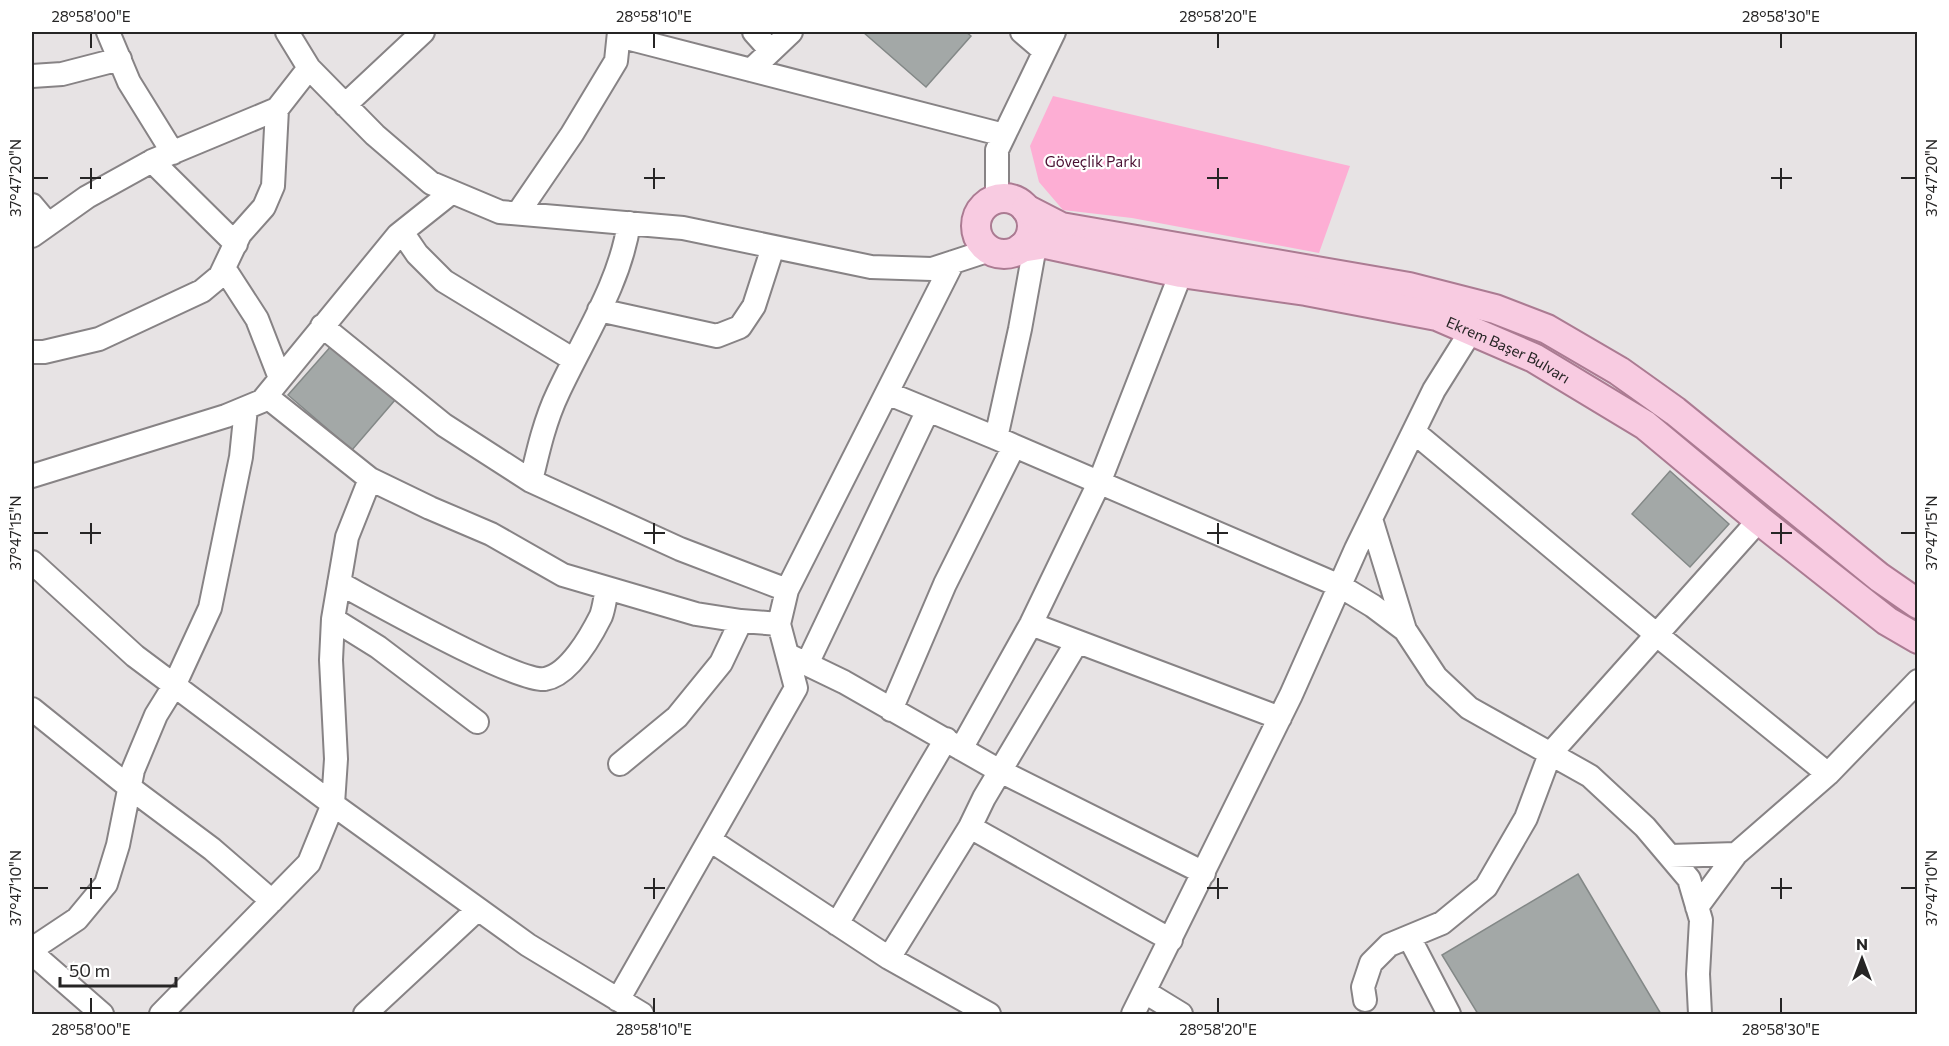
<svg xmlns="http://www.w3.org/2000/svg" width="1949" height="1046" viewBox="0 0 1949 1046" font-family="Commissioner,sans-serif">
<style>
.green{fill:#fdaed4}
.building{fill:#a3a8a7;stroke:#838887;stroke-width:1.5}
.lines{fill:none;stroke-linecap:round;stroke-linejoin:round}
.minor-casing{stroke:#878385;stroke-width:26}
.major-casing{stroke:#ab7b92;stroke-width:32}
.minor{stroke:#fff;stroke-width:22}
.major{stroke:#f8cbe1;stroke-width:28}
.ticks{fill:none;stroke:#262525;stroke-width:2}
.labels{text-anchor:middle;dominant-baseline:central;stroke-width:4.5;stroke-linejoin:round;paint-order:stroke}
.park-label{font-size:15px;fill:#490f31;stroke:#fff}
.street-label{font-size:15px;fill:#262525;stroke:#fff}
.neatline{fill:none;stroke:#262525;stroke-width:2}
.ticks-label{font-size:15px;text-anchor:middle;fill:#262525}
</style>
<rect width="100%" height="100%" fill="#e7e3e4"/>
<!-- green -->
<path class="green" d="M1053,96L1350,166L1319,253L1132,218L1063,210L1039,182L1030,146Z"/>
<!-- building -->
<path class="building" d="M863,32H966L971,36L926,87Z
M332,345L395,400L352,450L288,395Z
M1670,471L1729,524L1690,567L1632,514Z
M1578,874L1661,1014H1478L1442,955Z"/>
<g class="lines">
<defs>
<path id="minor" d="M108,32L129,82L173,153
M287,32L309,68L375,135L431,183L500,212L683,228L871,267L932,269L990,250
M754,32L771,51
M1022,32L1043,50
M619,36L1004,135
M751,70L791,32
M32,76L62,74L120,59
M345,105L423,32
M152,161L236,244
M997,199V150L1054,32
M32,205L48,224
M518,213L572,134L616,61L619,32
M402,232L417,254L444,281L574,360
M32,236L87,197L152,161L277,109L309,68
M224,268L257,319L280,378
M599,310L717,336L740,327L754,306L773,247
M322,326L444,425L531,481L680,549L787,590
M32,352H44L99,339L202,291L220,276L240,234L264,207L273,186L277,109
M887,393L996,438L1340,586L1373,606L1405,630
M266,396L370,479L430,508L491,534L563,575L696,614L741,621
M1414,432L1657,635L1828,774
M996,438L1020,329L1035,246
M32,476L226,416L262,401L398,235L452,192
M531,481C538,451 545,420 558,393C584,337 620,284 629,223
M1371,519L1405,630L1436,677L1469,708L1590,776L1645,827L1689,879L1701,920L1698,974L1700,1014
M32,562L135,656L338,808L528,945L642,1014
M339,583C371,600 517,683 545,679C569,675 591,636 601,616C604,608 605,598 607,589
M333,619L378,647L477,722
M1031,624L1280,718
M788,655L844,682L1000,771L1204,873
M807,664L928,410
M32,709L129,787L212,849L272,901
M891,710L945,584L1014,446
M961,749L1031,624L1099,483L1181,273
M620,764L677,717L721,663L741,621L779,624
M970,827L1171,940
M710,840L889,958L989,1014
M1670,856L1736,854L1828,774L1918,681
M1697,907L1736,854
M837,924L946,739
M1409,937L1449,1014
M32,949L77,919L106,884L118,845L133,770L156,715L174,686L210,608L241,457L246,408
M32,953L102,1014
M889,958L970,827L984,798L1077,642
M1145,992L1181,1014
M618,1000L796,688L779,624L787,590L953,262
M1365,1000L1363,987L1371,963L1389,945L1442,923L1486,887L1526,818L1550,754L1759,520
M161,1014L309,863L333,804L336,759L331,660L333,619L347,537L370,479
M365,1014L478,909
M1133,1014L1291,695L1356,549L1434,390L1471,331"/>
<g id="major">
<circle cx="1004" cy="226" r="28"/>
<path d="M1026,209L1061,227L1409,287L1495,309L1547,329L1619,371L1675,411L1879,577L1918,604"/>
<path id="s1" d="M1021,248L1046,244L1181,273L1306,291L1437,316L1534,358L1645,425L1759,520L1887,621L1918,639"/>
</g>
</defs>
<!-- minor casing -->
<use href="#minor" class="minor-casing"/>
<!-- major casing -->
<use href="#major" class="major-casing"/>
<!-- minor -->
<use href="#minor" class="minor"/>
<!-- major -->
<use href="#major" class="major"/>
</g>
<!-- ticks -->
<path class="ticks" d="M91,33V48M654,33V48M1218,33V48M1781,33V48M91,168V189M654,168V189M1218,168V189M1781,168V189M33,178H48M80,178H101M644,178H665M1207,178H1228M1771,178H1792M1901,178H1916M91,523V544M654,523V544M1218,523V544M1781,523V544M33,533H48M80,533H101M644,533H665M1207,533H1228M1771,533H1792M1901,533H1916M91,878V899M654,878V899M1218,878V899M1781,878V899M33,888H48M80,888H101M644,888H665M1207,888H1228M1771,888H1792M1901,888H1916M91,998V1013M654,998V1013M1218,998V1013M1781,998V1013"/>
<g class="labels">
<!-- park labels -->
<g class="park-label">
<text x="1093" y="161">Göveçlik Parkı</text>
</g>
<!-- street labels -->
<g class="street-label">
<text stroke="none"><textPath href="#s1" startOffset="502">Ekrem Başer Bulvarı</textPath></text>
</g>
</g>
<!-- border -->
<rect width="1949" height="1046" fill="none" stroke="#ffffff" stroke-width="66"/>
<!-- north arrow -->
<g transform="translate(1862 959)" stroke="#ffffff" stroke-width="4.5" paint-order="stroke">
<path d="M0-4.5L10 22L0 15L-10 22Z" fill="#262525"/>
<text y="-9" font-size="16" font-weight="bold" text-anchor="middle" fill="#262525">N</text>
</g>
<!-- scale -->
<path d="M60 977v9h116v-9" fill="none" stroke="#262525" stroke-width="3"/>
<text x="69" y="977" font-size="18" fill="#262525" stroke="#ffffff" stroke-width="4.5" paint-order="stroke">50 m</text>
<rect x="33" y="33" width="1883" height="980" class="neatline"/>
<g class="ticks-label">
<text x="91" y="22">28°58'00"E</text>
<text x="654" y="22">28°58'10"E</text>
<text x="1218" y="22">28°58'20"E</text>
<text x="1781" y="22">28°58'30"E</text>
<text transform="translate(16 178) rotate(-90)" y="5">37°47'20"N</text>
<text transform="translate(1932 178) rotate(-90)" y="5">37°47'20"N</text>
<text transform="translate(16 533) rotate(-90)" y="5">37°47'15"N</text>
<text transform="translate(1932 533) rotate(-90)" y="5">37°47'15"N</text>
<text transform="translate(16 888) rotate(-90)" y="5">37°47'10"N</text>
<text transform="translate(1932 888) rotate(-90)" y="5">37°47'10"N</text>
<text x="91" y="1035">28°58'00"E</text>
<text x="654" y="1035">28°58'10"E</text>
<text x="1218" y="1035">28°58'20"E</text>
<text x="1781" y="1035">28°58'30"E</text>
</g>
</svg>
